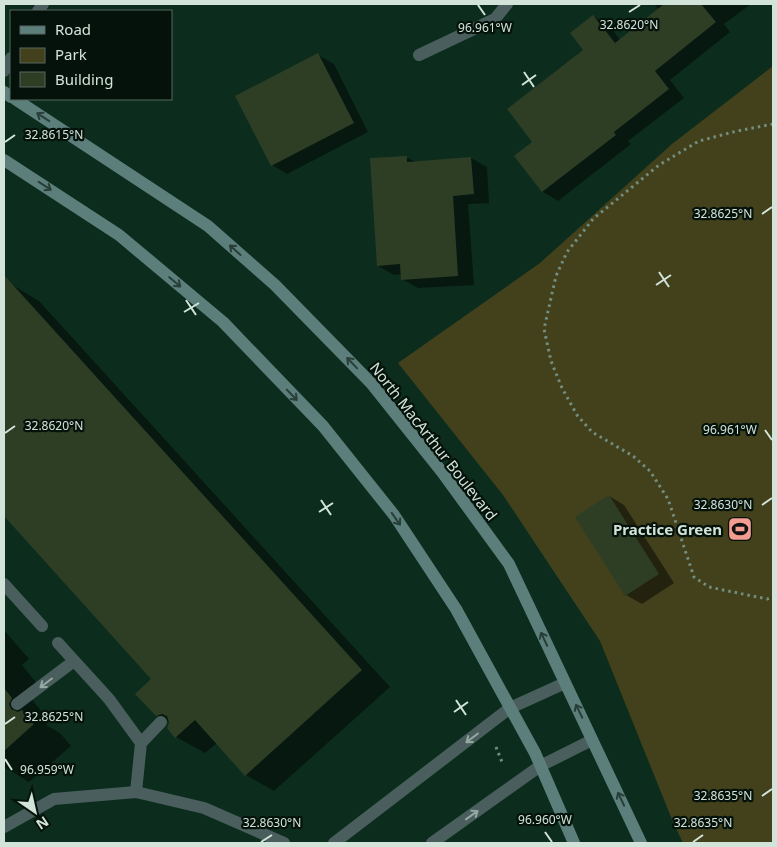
<svg xmlns="http://www.w3.org/2000/svg" width="777" height="847" viewBox="0 0 777 847" font-family="'Noto Sans',sans-serif">
<style>
.green{fill:#42411b}
.shadow{fill:#0007}
.building{fill:#2e3e25}
.lines{fill:none;stroke-linecap:round;stroke-linejoin:round}
.path{stroke:#738d80;stroke-width:3;stroke-dasharray:2.5 4;stroke-linecap:butt}
.service{stroke:#4a5f5d;stroke-width:12}
.minor{stroke:#4a5f5d;stroke-width:12}
.secondary{stroke:#5d7f7b;stroke-width:12}
.oneway{stroke:#283e38}
.oneway2{stroke:#95a8a2}
.ticks{fill:none;stroke:#d2e4da;stroke-width:2}
.labels{text-anchor:middle;dominant-baseline:central;stroke-width:4.5;stroke-linejoin:round;paint-order:stroke}
.street-label{font-size:15px;fill:#d2e4da;stroke:#05120b}
.poi-label{font-size:15px;font-weight:bold;fill:#d2e4da;stroke:#05120b;text-anchor:end}
.ticks-label{font-size:12px;text-anchor:middle;fill:#d2e4da;stroke:#05120b;stroke-width:4.5;stroke-linejoin:round;paint-order:stroke}
</style>
<rect width="100%" height="100%" fill="#0c2d1e"/>
<!-- green -->
<path class="green" d="M773,66V843H683L673,822L600,641L503,495L398,363L540,263L672,144Z"/>
<!-- shadow -->
<path class="shadow" d="M654,4H751L724,24L730,32L670,80L684,98L628,141L631,144L558,201L543,192L515,156L534,142L585,50L593,16L609,25L620,40L659,10Z
M318,55L334,64L368,132L287,174L272,165Z
M406,157L416,162L471,158L487,167L489,203L468,204L474,285L418,288L402,279V274L394,275L378,266Z
M11,284L39,301L390,687L274,791L246,775L217,743L205,753L176,737L169,722L157,715L153,679L4,514V291Z
M609,496L624,505L674,583L642,604L626,595Z
M4,630L29,659L22,665L39,686L28,695L49,720L46,725L60,733L71,746L29,782L4,767Z"/>
<!-- building -->
<path class="building" d="M664,4H701L716,22L655,71L669,89L614,132L616,135L542,192L514,156L532,142L507,109L583,50L570,33L593,15L615,43Z
M318,53L354,123L271,166L235,96Z
M407,156V162L471,157L474,194L453,196L458,276L401,280L400,264L377,266L370,158Z
M4,275L362,670L245,776L195,720L175,738L167,728L169,723L167,716L162,714L156,716L135,694L151,679L4,516Z
M609,495L659,574L625,596L575,517Z
M4,688L12,698L9,704L11,709L18,712L22,710L34,724L4,751Z"/>
<g class="lines">
<!-- path -->
<path class="path" d="M773,124L737,131L699,141L659,165L593,219L567,252L556,276L544,329L551,361L562,388L577,415L592,432L633,456L650,471L668,499L694,577L709,587L767,599L773,597
M496,747L502,762"/>
<!-- service -->
<path class="service" d="M4,584L42,626
M58,643L109,699L141,743L136,792
M17,704L74,661
M141,743L161,722
M4,827L54,799L136,792L204,808L284,843
M334,843L510,708L565,683
M432,843L540,766L592,740"/>
<!-- minor -->
<path class="minor" d="M38,11L43,4
M419,55L495,19L507,4
M4,71L11,58"/>
<!-- secondary -->
<path class="secondary" d="M4,92L11,97
M15,99L208,226L275,285L371,383L442,472L509,564L641,843
M4,160L119,235L223,322L323,426L394,515L456,609L535,753L574,843"/>
</g>
<!-- one-way arrows -->
<defs><path id="oneway-shaft" d="M-6 0H5M1.5-3L5.5 0L1.5 3" fill="none" stroke-width="1.6" stroke-linecap="round" stroke-linejoin="round" transform="scale(1.25)"/></defs>
<g class="oneway">
<use href="#oneway-shaft" transform="translate(43 117) rotate(-147)"/>
<use href="#oneway-shaft" transform="translate(45 186) rotate(33)"/>
<use href="#oneway-shaft" transform="translate(235 250) rotate(-138)"/>
<use href="#oneway-shaft" transform="translate(175 282) rotate(40)"/>
<use href="#oneway-shaft" transform="translate(352 363) rotate(-134)"/>
<use href="#oneway-shaft" transform="translate(292 395) rotate(46)"/>
<use href="#oneway-shaft" transform="translate(396 519) rotate(55)"/>
<use href="#oneway-shaft" transform="translate(544 639) rotate(-115)"/>
<use href="#oneway-shaft" transform="translate(579 711) rotate(-116)"/>
<use href="#oneway-shaft" transform="translate(621 799) rotate(-115)"/>
</g>
<g class="oneway2">
<use href="#oneway-shaft" transform="translate(46 683) rotate(143)"/>
<use href="#oneway-shaft" transform="translate(472 738) rotate(143)"/>
<use href="#oneway-shaft" transform="translate(472 815) rotate(-36)"/>
</g>
<!-- ticks -->
<path class="ticks" d="M478,5L485,15M629,12L640,5M524,72L534,87M522,85L536,75M5,142L15,135M762,214L772,207M659,272L669,287M656,285L671,275M186,300L196,315M184,312L199,303M765,430L772,440M5,433L15,426M321,500L331,515M762,505L772,498M319,512L333,503M456,700L466,715M454,712L468,702M5,724L15,717M5,759L12,770M762,796L772,789M545,832L552,842M261,842L272,835M693,842L703,835"/>
<!-- icons -->
<defs>
<symbol id="stadium-square" viewBox="-11 -11 22 22"><rect x="-9" y="-9" width="18" height="18" rx="4" fill="#f59c90" stroke="#05120b"/><path d="M0-5a6.5 5 0 1 0 0 10a6.5 5 0 1 0 0-10ZM-3.5-1.8h7v3.6h-7Z" fill="#111"/></symbol>
</defs>
<g fill-rule="evenodd">
<use href="#stadium-square" x="726" y="515" width="28" height="28"/>
</g>
<g class="labels">
<!-- street labels -->
<g class="street-label">
<text transform="translate(434 441) rotate(52)">North MacArthur Boulevard</text>
</g>
<!-- poi labels -->
<g class="poi-label">
<text x="722" y="529">Practice Green</text>
</g>
</g>
<g class="ticks-label">
<text x="629" y="29">32.8620°N</text>
<text x="485" y="32">96.961°W</text>
<text x="54" y="139">32.8615°N</text>
<text x="723" y="218">32.8625°N</text>
<text x="54" y="430">32.8620°N</text>
<text x="730" y="434">96.961°W</text>
<text x="723" y="509">32.8630°N</text>
<text x="54" y="721">32.8625°N</text>
<text x="47" y="774">96.959°W</text>
<text x="723" y="800">32.8635°N</text>
<text x="545" y="824">96.960°W</text>
<text x="272" y="827">32.8630°N</text>
<text x="703" y="827">32.8635°N</text>
</g>
<!-- border -->
<rect width="777" height="847" fill="none" stroke="#d2e4da" stroke-width="10"/>
<!-- legend -->
<rect x="10" y="10" width="162" height="90" fill="#05120b" stroke="#57665e"/>
<rect x="20" y="26" width="25" height="8" fill="#5d7f7b" stroke="#57665e"/>
<text x="55" y="35" font-size="15" fill="#d2e4da">Road</text>
<rect x="20" y="48" width="25" height="15" fill="#42411b" stroke="#57665e"/>
<text x="55" y="60" font-size="15" fill="#d2e4da">Park</text>
<rect x="20" y="72" width="25" height="15" fill="#2e3e25" stroke="#57665e"/>
<text x="55" y="85" font-size="15" fill="#d2e4da">Building</text>
<!-- north arrow -->
<g transform="translate(35 812) rotate(146)" stroke="#05120b" stroke-width="4" paint-order="stroke">
<path d="M0-4L9 19L0 12L-9 19Z" fill="#d2e4da"/>
<text y="-8" font-size="14" font-weight="bold" text-anchor="middle" fill="#d2e4da">N</text>
</g>
</svg>
